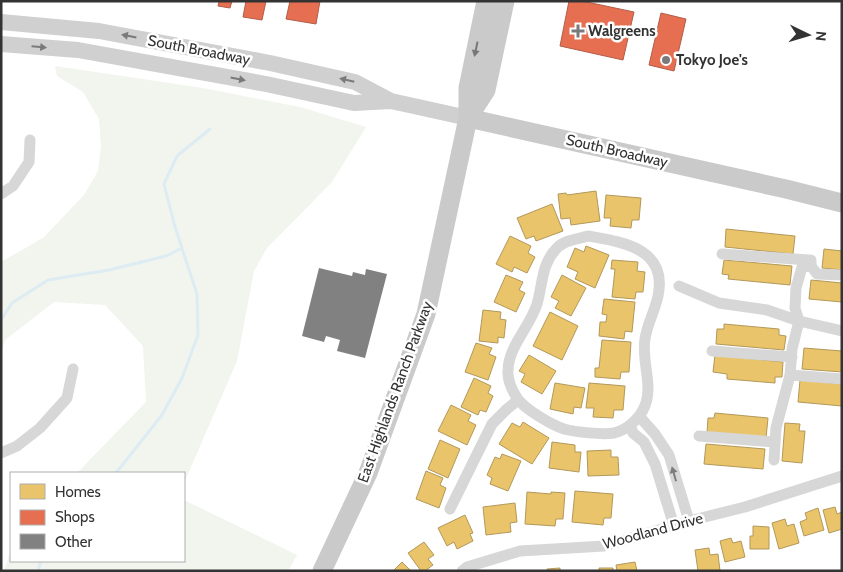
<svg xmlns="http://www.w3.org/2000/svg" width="843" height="572" viewBox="0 0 843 572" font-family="Cabin,sans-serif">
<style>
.green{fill:#f1f5ed}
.homes{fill:#e9c46a;stroke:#b2985a}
.shops{fill:#e76f51;stroke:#b15d48}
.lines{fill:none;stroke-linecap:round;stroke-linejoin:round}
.stream{stroke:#ddebf3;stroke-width:3}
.building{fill:#818181}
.street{stroke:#d7d7d7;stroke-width:11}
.secondary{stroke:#d0d0d0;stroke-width:16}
.primary{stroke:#cacaca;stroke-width:19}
.oneway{fill:#7a7a7a}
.oneway2{fill:#777}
.oneway3{fill:#7d7d7d}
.poi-dot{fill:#7a7a7a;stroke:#fff;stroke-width:2}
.labels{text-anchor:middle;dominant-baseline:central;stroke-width:5;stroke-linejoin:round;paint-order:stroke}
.poi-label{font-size:15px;font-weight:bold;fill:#333;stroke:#fff;text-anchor:start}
.street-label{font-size:15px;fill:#333;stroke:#fff}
</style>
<rect width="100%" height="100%" fill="#fff"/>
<!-- green -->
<path class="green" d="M55,66L203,88L300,107L366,127L332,182L267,248L254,271L237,361L184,483V473H77L146,402L143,346L105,305L54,302L5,340L1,355V262L43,238L84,195L98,171L101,146L99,119L83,92L57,76Z
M184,500L297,555L288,571H4L11,550V561H184Z"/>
<!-- homes -->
<path class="homes" d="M596,191L600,221L571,225L570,218L561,219L558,194L566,193L567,195Z
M606,195L641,198L639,220H632L631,228L610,226L611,218H604Z
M552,204L563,231L536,241L534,236L526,239L517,218Z
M726,229L795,236L793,254L725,247Z
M510,236L531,246L528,253L535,257L527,273L514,267L512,272L496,264Z
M586,246L609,255L595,288L575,279L578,272L567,267L575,248L584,252Z
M824,249L842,251V270L822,268Z
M612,260L638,262L637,271L645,272L643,292H636L635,299L612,297L615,269H611Z
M724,260L792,266L790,285L728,279L729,275L722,274Z
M506,275L523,282L519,290L525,293L516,312L494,302Z
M562,275L586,288L571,316L555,308L559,301L551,297Z
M811,280L842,283V302L809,299Z
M604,299L635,302L632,332L625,331L624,339L599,336L600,322H606L607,315L602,314Z
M483,310L501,312L500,319L506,320L504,338L498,337V343L479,341Z
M550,312L578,326L562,360L533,346Z
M724,324L779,329V335L786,336L784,350L716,344L717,329H724Z
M602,340L631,342L629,372H621L620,379L595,377V368H599Z
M476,343L492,348L489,354L496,357L488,380L465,372Z
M804,348L842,351V372L802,369Z
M529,355L556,371L542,394L521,382L525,374L519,371Z
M715,355L783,362L782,377H775V383L727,379V374L713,372Z
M474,378L491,386L488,393L493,396L486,412L480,410L478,415L461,407Z
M800,380L842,384V406L798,402Z
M555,383L585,388L581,408L574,407L573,414L550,409Z
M589,383L625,386L623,410H614L613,418L593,417L594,408H586Z
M451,405L471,415L468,421L476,425L467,445L438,431Z
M715,413L768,418L766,438L707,433L708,418H714Z
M523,422L549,438L532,464L499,444L512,423L520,427Z
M785,423L800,424L799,431H805L802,463L782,461Z
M440,440L460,449L448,478L428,469Z
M552,442L575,445V452H581L579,472L549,468Z
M706,444L765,449L763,469L704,464Z
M611,450V457H618L619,475L588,476L587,451Z
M502,454L521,461L508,491L490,484L492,478L487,475L495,457L500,459Z
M426,471L443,478L440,485L446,488L439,508L416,499Z
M575,491L613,494L611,518H604L603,525L572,522Z
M527,492L551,494V492L565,493L563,519H556L555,526L525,524Z
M515,503L517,522L510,523L511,532L486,535L483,507Z
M835,507L837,514L842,512V529L829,533L823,510Z
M818,508L824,530L804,536L800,522L807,519L805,513Z
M465,515L473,533L470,534L473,541L457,549L454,542L447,546L438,528Z
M785,519L787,526L794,524L799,543L779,549L772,523Z
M753,526L769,527V549H750V536H753Z
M731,538L733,543L741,541L745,557L725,562L720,541Z
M424,542L434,555L428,559L433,565L425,571H421L408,553Z
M709,548L710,555L718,554L720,571H698L695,550Z
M402,562L411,571H393Z
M635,562L637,571H617L616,565Z
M560,568V571H547V569Z
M599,568H613V571H599Z"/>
<!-- shops -->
<path class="shops" d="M219,1H232L230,8L218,6Z
M246,1H266L262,20L243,17Z
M290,1H320L316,24L286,19Z
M569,1H582L634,12L623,60L560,46Z
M661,13L686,19L674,71L649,65Z"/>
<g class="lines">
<!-- stream -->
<path class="stream" d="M1,320L12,303L48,280L109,270L166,256L182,248
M116,473L162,415L182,378L198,335L197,294L175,227L164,184L177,156L210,129
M38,571L41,561"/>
</g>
<!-- building -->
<path class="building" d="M319,268L352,276L353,272L365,275L366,269L387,274L365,358L337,351L340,340L326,336L324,342L302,336Z"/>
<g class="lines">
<!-- street -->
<path class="street" d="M1,194L13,186L29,162L30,140
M588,236C622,242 668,248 658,296C655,311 647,324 645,339C641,363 655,388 643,410C637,421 626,430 614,433C602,435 576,432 564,429C552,425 524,409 517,398C512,390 507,380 508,370C509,345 530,327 537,304C543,284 541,264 557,248C564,240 578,239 588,236Z
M722,254L809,260H811V266L817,274L842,275
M679,286L719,303L767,310L799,321L842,331
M712,351L792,357
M790,375L842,379
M639,416L655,434L669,455L689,521
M630,425L633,433L644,442L655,464L674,526
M699,436L775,442
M1,453L17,446L40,428L67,398L73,369
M774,460L776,428L790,375L792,349L799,321L795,308L796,288L802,267L811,266
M450,509L492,424L507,409L518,400
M462,571L467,567L520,551L604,546L689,521L745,507L842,476"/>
<!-- secondary -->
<path class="secondary" d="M1,22L99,31L270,63L355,82L391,101
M1,44L78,50L266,84L354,103L391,101L468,118"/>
<!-- primary -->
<path class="primary" d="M468,118L786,189L842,203
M468,118L486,90L505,1
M322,571L368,473L426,314L468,118V88L486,1"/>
</g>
<!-- one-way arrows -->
<defs><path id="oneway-solid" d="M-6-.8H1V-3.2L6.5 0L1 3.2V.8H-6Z" transform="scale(1.25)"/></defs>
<g class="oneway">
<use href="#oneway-solid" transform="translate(129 36) rotate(-169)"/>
<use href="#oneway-solid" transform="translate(39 47) rotate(5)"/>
<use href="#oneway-solid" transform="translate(238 79) rotate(11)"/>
<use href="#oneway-solid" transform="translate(347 80) rotate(-167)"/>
</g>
<use class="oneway2" href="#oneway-solid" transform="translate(476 49) rotate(102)"/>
<use class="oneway3" href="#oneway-solid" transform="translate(674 474) rotate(-106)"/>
<!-- markers -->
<g class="poi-dot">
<path d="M575.5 23.5h5v5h5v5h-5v5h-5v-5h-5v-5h5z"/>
<circle cx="666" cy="60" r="5"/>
</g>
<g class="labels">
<!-- poi labels -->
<g class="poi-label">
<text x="588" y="31">Walgreens</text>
<text x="676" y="60">Tokyo Joe's</text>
</g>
<!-- street labels -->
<g class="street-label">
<text transform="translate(199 50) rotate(11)">South Broadway</text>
<text transform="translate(617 151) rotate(13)">South Broadway</text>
<text transform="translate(395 392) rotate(-70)">East Highlands Ranch Parkway</text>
<text transform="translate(653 531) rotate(-15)">Woodland Drive</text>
</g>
</g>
<!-- border -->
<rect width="843" height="572" fill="none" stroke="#333333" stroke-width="5"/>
<!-- legend -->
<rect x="10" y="472" width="175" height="90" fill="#ffffff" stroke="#adadad"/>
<rect x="20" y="484" width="25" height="15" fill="#e9c46a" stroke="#adadad"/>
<text x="55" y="497" font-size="15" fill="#333333">Homes</text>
<rect x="20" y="510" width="25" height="15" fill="#e76f51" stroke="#adadad"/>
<text x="55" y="522" font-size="15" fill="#333333">Shops</text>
<rect x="20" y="534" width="25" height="15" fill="#818181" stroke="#adadad"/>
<text x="55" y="547" font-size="15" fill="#333333">Other</text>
<!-- north arrow -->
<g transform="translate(808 35) rotate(95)" stroke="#ffffff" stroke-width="4" paint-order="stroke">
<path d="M0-4L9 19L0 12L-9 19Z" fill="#333333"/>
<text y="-8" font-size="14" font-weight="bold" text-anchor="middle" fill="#333333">N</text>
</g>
</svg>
